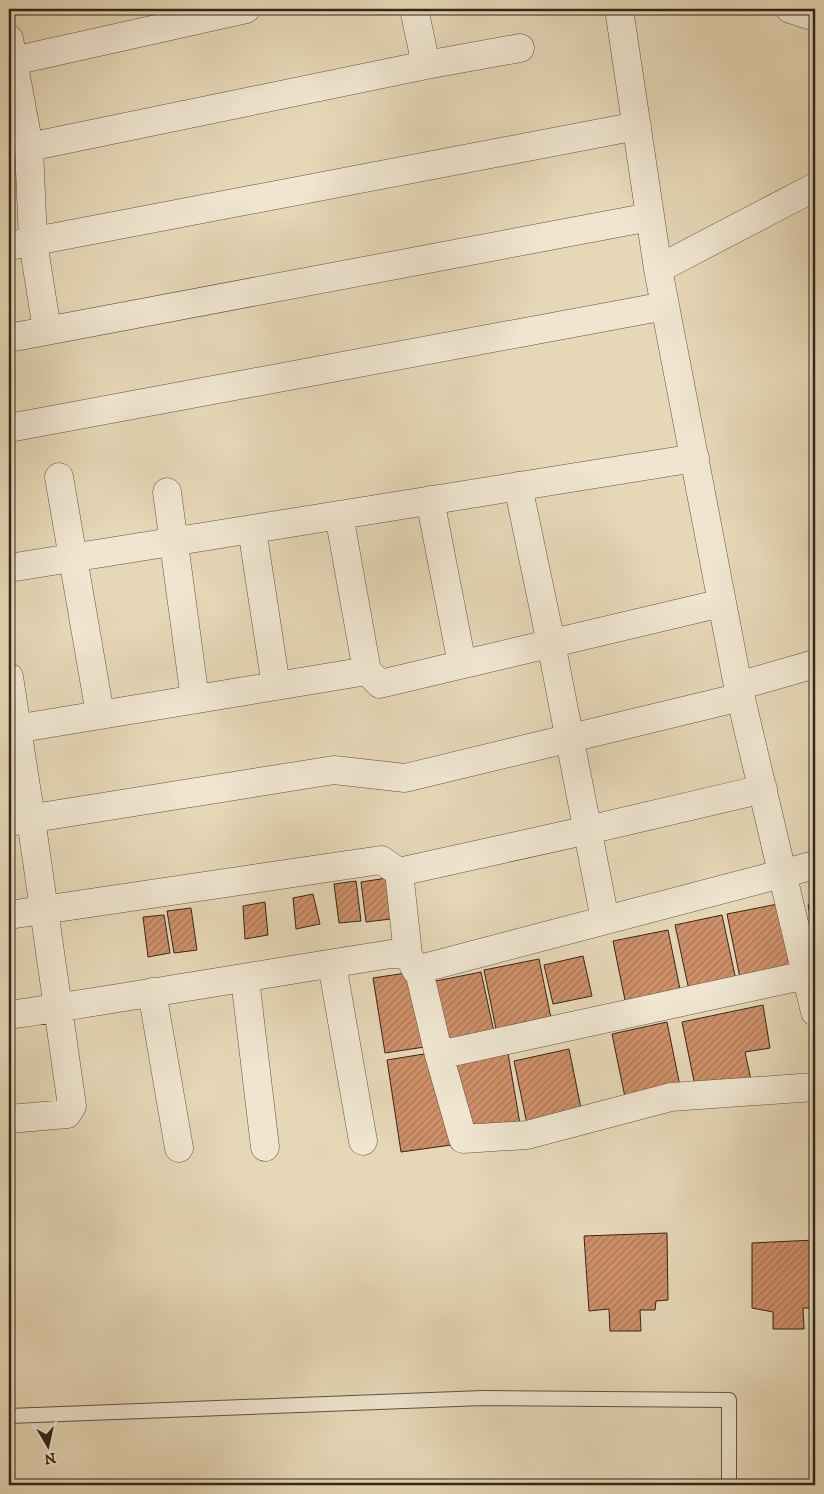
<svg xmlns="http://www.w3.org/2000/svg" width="824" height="1494" viewBox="0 0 824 1494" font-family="'IM FELL DW Pica',serif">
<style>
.building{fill:url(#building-hatch);stroke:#33261b}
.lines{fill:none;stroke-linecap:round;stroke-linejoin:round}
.service-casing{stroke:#605242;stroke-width:16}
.minor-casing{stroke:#605242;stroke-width:29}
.service{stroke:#efe5d0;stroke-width:14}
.minor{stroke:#efe5d0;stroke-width:28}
</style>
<defs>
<pattern id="building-hatch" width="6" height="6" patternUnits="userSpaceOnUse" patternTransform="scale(1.25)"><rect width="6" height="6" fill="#cf9069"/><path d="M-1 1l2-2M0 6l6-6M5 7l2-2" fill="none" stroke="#a97556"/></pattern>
</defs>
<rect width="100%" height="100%" fill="#e6d7b7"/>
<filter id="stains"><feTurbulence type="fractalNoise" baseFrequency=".004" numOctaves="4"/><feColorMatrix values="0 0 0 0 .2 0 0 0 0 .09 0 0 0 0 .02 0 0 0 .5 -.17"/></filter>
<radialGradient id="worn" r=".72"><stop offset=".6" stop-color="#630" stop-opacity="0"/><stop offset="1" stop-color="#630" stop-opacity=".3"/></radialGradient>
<!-- building -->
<path class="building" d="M387,878L391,919L366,922L361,882Z
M356,881L361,921L339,923L334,884Z
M313,894L320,924L296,929L293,898Z
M265,902L268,935L245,939L243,906Z
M783,903L797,972L741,983L727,914Z
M815,903V939L808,905Z
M191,908L197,950L174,953L167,911Z
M164,915L170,953L148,957L143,917Z
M722,915L737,985L690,995L675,925Z
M668,930L682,999L627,1010L613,941Z
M583,956L592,996L553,1004L544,965Z
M539,959L553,1028L498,1039L484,970Z
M419,971L431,1046L385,1053L373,978Z
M481,972L496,1041L441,1052L426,983Z
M763,1005L770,1048L745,1052L751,1080L696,1091L682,1022Z
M667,1022L681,1091L626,1102L612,1034Z
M569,1049L583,1118L528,1129L514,1061Z
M436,1052L451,1145L401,1152L387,1060Z
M508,1053L521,1130L467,1133L453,1064Z
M667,1233L668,1300L656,1301L655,1310H640L641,1331H610L609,1309L589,1311L584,1236Z
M815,1240V1308H803L804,1329H773V1312L752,1308V1243Z"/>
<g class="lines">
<defs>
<path id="service" d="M9,1416L483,1398L729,1400V1485"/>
<path id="minor" d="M414,9L426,65
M619,9L658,269L738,686L815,1012
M790,9L815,17
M9,39L29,147L33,242L47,330
M13,61L246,9
M29,147L426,65L520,48
M9,246L637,126
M658,269L815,187
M9,338L650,217
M9,428L665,306
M59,477L100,714
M518,486L551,643L605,920
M167,492L195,699
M430,500L462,664
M339,515L367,671
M252,529L276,686
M9,568L695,458
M9,677L31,819L72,1106L67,1114L9,1119
M738,686L815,664
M9,730L367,671L380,684L722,603
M9,822L334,770L405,778L741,697
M399,872L588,830L763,789
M9,915L381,860L399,872L408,955
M332,964L363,1141
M416,970L419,971L439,1055L463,1139L527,1135L671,1097L815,1087
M245,979L265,1147
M152,992L179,1148
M9,1015C136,996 264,974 391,954L408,955L416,970L815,865
M439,1055L806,975"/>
</defs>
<!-- service casing -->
<use href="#service" class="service-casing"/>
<!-- minor casing -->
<use href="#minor" class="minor-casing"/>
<!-- service -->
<use href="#service" class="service"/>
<!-- minor -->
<use href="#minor" class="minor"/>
</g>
<!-- margin -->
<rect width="824" height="1494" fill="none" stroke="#e6d7b7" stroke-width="30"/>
<rect x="10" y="10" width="804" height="1474" fill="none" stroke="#33261b" stroke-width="2.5"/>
<rect x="15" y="15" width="794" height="1464" fill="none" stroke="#33261b"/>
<!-- north arrow -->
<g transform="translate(48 1446) rotate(171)" stroke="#efe5d0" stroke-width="4" paint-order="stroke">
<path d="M0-4L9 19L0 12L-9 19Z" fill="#33261b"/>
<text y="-8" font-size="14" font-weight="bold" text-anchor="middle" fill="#33261b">N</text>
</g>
<rect width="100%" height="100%" filter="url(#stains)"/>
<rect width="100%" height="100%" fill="url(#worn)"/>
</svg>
